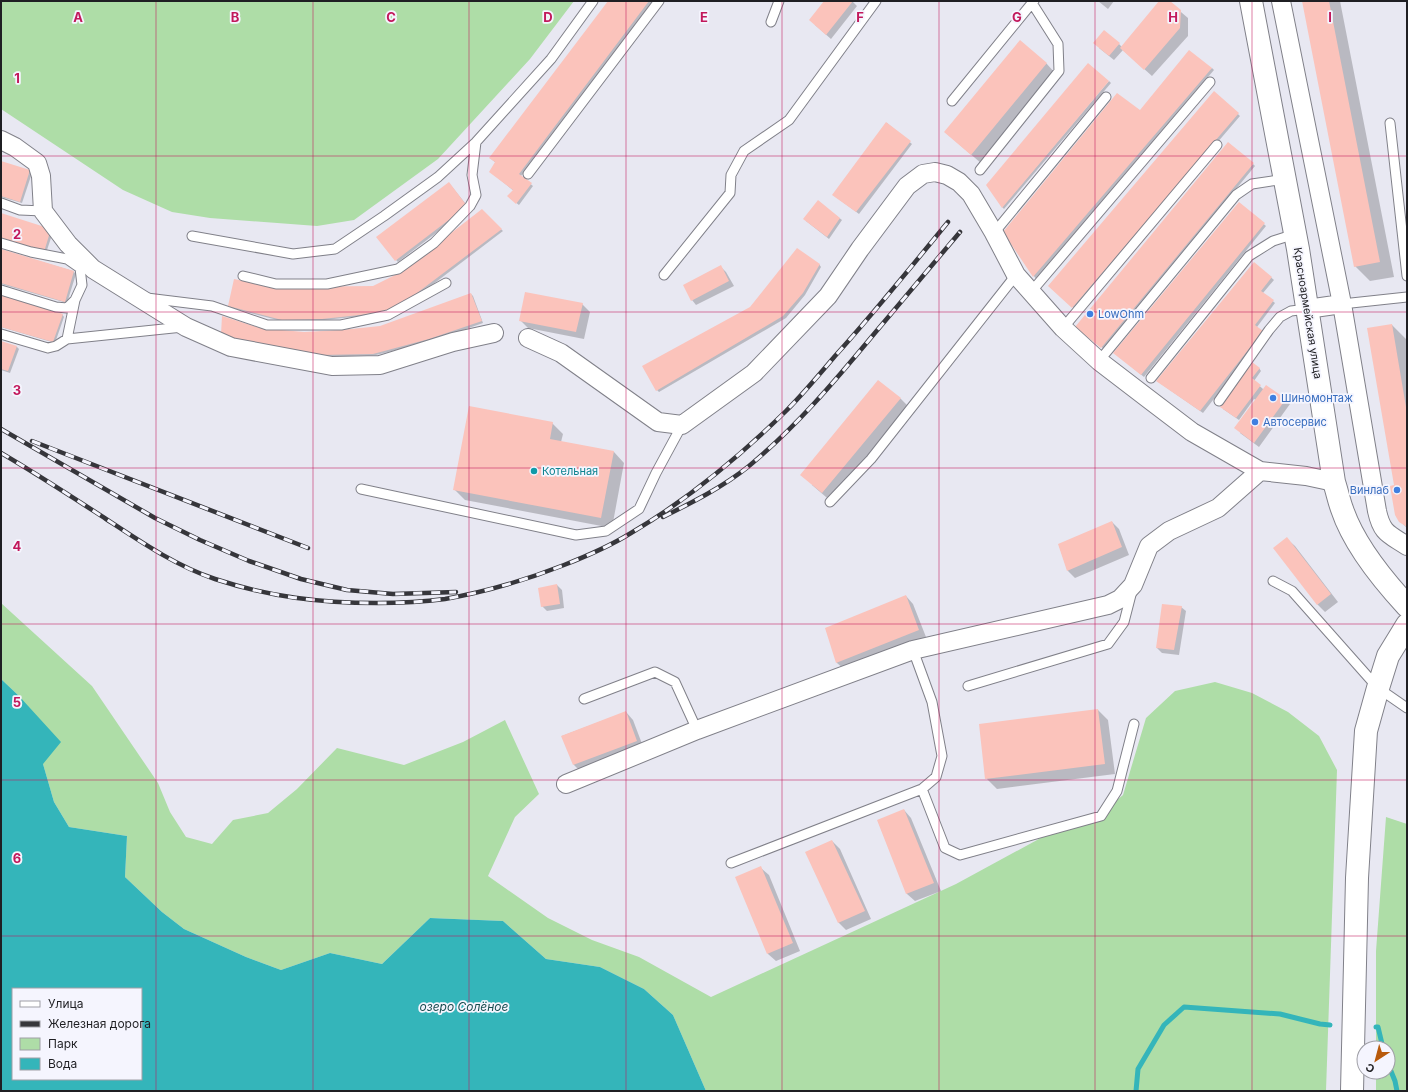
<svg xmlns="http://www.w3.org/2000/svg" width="1408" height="1092" viewBox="0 0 1408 1092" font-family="Inter,sans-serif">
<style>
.green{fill:#aedda7}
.water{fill:#34b5ba;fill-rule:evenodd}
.shadow{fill:#0003}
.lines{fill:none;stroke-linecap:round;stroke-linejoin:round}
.stream{stroke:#34b5ba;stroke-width:5}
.building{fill:#fbc3bb}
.service-casing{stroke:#808089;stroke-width:11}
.minor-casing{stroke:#808089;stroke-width:20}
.secondary-casing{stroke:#808089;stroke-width:24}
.service{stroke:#fff;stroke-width:9}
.minor{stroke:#fff;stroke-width:18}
.secondary{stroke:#fff;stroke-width:22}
.rail-casing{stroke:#36363b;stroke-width:4.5}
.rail{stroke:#f5f5fe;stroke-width:3;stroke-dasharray:9;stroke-linecap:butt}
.grid{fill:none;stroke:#c2185b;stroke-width:1;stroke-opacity:0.55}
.shop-dot{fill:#3f7fe0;stroke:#f5f5fe;stroke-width:1.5}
.culture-dot{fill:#0f9aa8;stroke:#f5f5fe;stroke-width:1.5}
.labels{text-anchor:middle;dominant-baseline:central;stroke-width:3.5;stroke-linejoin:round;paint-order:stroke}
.street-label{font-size:11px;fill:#1f1f23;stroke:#f5f5fe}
.shop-label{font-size:11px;fill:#366cbe;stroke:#f5f5fe;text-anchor:start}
.culture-label{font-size:11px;fill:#0d838f;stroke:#f5f5fe;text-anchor:start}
.water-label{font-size:12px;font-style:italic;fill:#174d4f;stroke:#f5f5fe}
.grid-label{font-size:13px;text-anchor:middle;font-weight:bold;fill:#c2185b;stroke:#f5f5fe;stroke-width:3.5;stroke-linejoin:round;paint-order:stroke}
</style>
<rect width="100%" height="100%" fill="#e8e8f2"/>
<!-- green -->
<path class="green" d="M1,1H574L530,59L438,159L354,220L317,226L210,218L172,212L123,190L1,109Z
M1,603L92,686L158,783L170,812L186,837L212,844L233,820L268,813L297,789L337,748L404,765L463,742L505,720L539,794L515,817L488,876L548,918L592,940L639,957L711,997L956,884L1059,828L1093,820L1123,795L1146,718L1175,691L1215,682L1252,693L1288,712L1319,736L1337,770L1326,1091H706L673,1015L644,989L600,967L546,959L503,921L430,918L382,964L330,953L281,970L246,957L184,929L162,912L125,877L127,836L69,827L54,802L43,764L19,696L1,679Z
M1386,817L1407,824V1091H1376V1072H1388V1048H1376V951Z"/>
<!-- water -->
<path class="water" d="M1,679L19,696L61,742L43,764L54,802L69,827L127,836L125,877L162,912L184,929L246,957L281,970L330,953L382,964L430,918L503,921L546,959L600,967L644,989L673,1015L706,1091H1ZM13,989H141V1079H13Z"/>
<!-- shadow -->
<path class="shadow" d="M610,1H653L521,176L533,186L519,205L510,198L514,191L493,174L496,163L490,158Z
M825,1H852L857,6L831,39L815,25Z
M1098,1H1114L1108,9Z
M1160,1H1168L1188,18V36L1152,76L1123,50L1114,60L1099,48L1119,44L1122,47Z
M1303,1H1340L1394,277L1370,281L1355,266Z
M1046,63L1056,74L982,164L945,132Z
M1212,68L1214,70L1036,279L1004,233L1140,112Z
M1109,81L1111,83L1004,209L1002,207Z
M1215,93L1240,116L1075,309L1049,286Z
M887,123L912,144L859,214L836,197Z
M1,162L29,171L32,173L22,203L1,197Z
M1253,164L1255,166L1104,349L1079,329Z
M449,183L469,208L398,262L396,260Z
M818,202L842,220L829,239L806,221Z
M1239,203L1266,226L1144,377L1117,355Z
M482,211L503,231L415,298L390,313L325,320L285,322L231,308L229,305L275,288L373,287L402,273Z
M1,214L53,232L46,253L1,239Z
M1,250L73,271L76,274L67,303L1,284Z
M1254,263L1274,280L1263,293L1275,303L1257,327L1264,334L1203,413L1157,381Z
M819,264L821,267L805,295L786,318L659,392L657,390L751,308Z
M721,267L726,272L734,286L696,305L692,300Z
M471,294L473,296L483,323L432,341L376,355L322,357L259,329L304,333L380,327Z
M1,296L62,314L64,317L55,343L1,327Z
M582,304L590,312L584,339L528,328L520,320Z
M1392,325L1407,340V528L1400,521L1395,486Z
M1,342L17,347L19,349L10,373L1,370Z
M1259,368L1261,371L1254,381L1263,389L1285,400L1290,404L1259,447L1240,433L1256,400L1254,399L1239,420L1223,409Z
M878,381L901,399L911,409L833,503L812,485Z
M552,423L563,434L561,442L614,452L624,463L612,528L465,500L454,489Z
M1112,522L1119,529L1129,555L1075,578L1068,571L1059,545Z
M1287,539L1295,546L1338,602L1325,612L1317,604Z
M557,585L562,590L564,608L547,611L542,606Z
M906,596L913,604L926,637L845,670L837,663L826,629Z
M1181,607L1186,611L1179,655L1162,653L1157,648Z
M1098,710L1108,720L1115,774L997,789L986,778Z
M626,712L633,720L644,749L581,772L574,765L562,736Z
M904,810L911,818L941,891L915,901L907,894L878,821Z
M832,841L840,849L871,919L846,930L838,922Z
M761,868L769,875L800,951L776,961L768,954Z"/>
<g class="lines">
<!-- stream -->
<path class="stream" d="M1376,1027H1378L1383,1048
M1388,1064L1395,1081L1397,1091
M1136,1091L1138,1069L1164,1025L1184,1007L1280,1014L1320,1024L1330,1025"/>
</g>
<!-- building -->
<path class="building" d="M608,1H649L519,174L532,183L516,204L507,196L513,190L489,172L495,162L489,158Z
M824,1H853L826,35L809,20Z
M1159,1H1170L1181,10L1180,28L1144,70L1120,48Z
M1302,1H1329L1380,262L1354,267Z
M1104,30L1120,43L1109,56L1093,43Z
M1020,40L1047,63L971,155L944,132Z
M1189,50L1212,68L1033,277L1003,232L1117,93L1140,110Z
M1088,63L1109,81L1002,208L986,185Z
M1214,91L1239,113L1072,308L1048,286Z
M886,122L911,141L856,212L832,195Z
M1228,142L1254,163L1101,348L1075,327Z
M1,161L30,170L20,202L1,196Z
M449,182L467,206L395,261L376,237Z
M818,200L840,218L827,237L803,219Z
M1239,202L1265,223L1141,375L1113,353Z
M482,209L502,229L413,296L388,312L322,319L282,320L228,306L234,279L276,287L373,286L401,272Z
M1,213L51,229L44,252L1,238Z
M797,248L820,264L803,293L783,316L656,391L642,366L750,307Z
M1,249L74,271L65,302L1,283Z
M1254,262L1272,277L1261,291L1274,300L1255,325L1263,331L1200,411L1156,381Z
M721,265L729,281L691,301L683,285Z
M525,292L583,303L576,332L519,321Z
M471,293L482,321L429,339L373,354L319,355L246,345L221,334L222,316L260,328L304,332L342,330L380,326Z
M1,295L63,314L53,342L1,327Z
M1392,324L1407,413V527L1399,522L1395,515L1390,486L1394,485L1367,328Z
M1,341L17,346L8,371L1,369Z
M1252,362L1260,368L1252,378L1261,385L1236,418L1220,407Z
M878,380L901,398L822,493L800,475Z
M1266,385L1286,399L1254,443L1234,428Z
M469,406L553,422L550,439L614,451L601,518L453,490Z
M1112,521L1122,547L1067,571L1058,544Z
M1287,537L1331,594L1317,605L1273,548Z
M557,584L560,604L541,607L538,588Z
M906,595L919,630L836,663L825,628Z
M1162,604L1182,606L1174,650L1156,648Z
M1098,709L1105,764L985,779L979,724Z
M626,711L637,741L573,765L561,736Z
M904,809L934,883L906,894L877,820Z
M832,840L865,911L838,923L805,852Z
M761,866L793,943L767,954L735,877Z"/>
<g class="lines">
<defs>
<path id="service" d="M771,22L779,1
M952,101L1032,3
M1390,123L1407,276
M980,170L1059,71L1058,44L1032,3L1034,1
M528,174L659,1
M1,203L20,210L43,211
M994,233L1106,97
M192,236L293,254L335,249L384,216L438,177L476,142L551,59L593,1
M1,243L31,252L67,259L80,268L82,285L75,300L67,308L56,307L1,290
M664,275L730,193L731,175L744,151L789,120L876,1
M243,276L276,284H327L398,269L434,243L470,206L476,195L472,175L476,142
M1031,292L1210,82
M147,298L212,306L267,325H341L388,315L446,283
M1342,304L1407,297
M1063,328L1217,145
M1,334L48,348L56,346L67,339L183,327
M67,339L75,300
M1099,361L1236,195L1252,184L1285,179
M1151,378L1249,256L1273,241L1295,234
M1219,401L1269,330L1280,317L1291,311L1307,309
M361,489L576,535L606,531L639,509L656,473L682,425
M830,502L871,459L1016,275
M1273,581L1292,591L1378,688L1407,708
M968,686L1108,644L1124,622L1132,591
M584,699L655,672L675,682L697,730
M922,789L945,848L960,855L1101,816L1117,791L1134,724
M731,863L922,789L936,777L942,756L932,702L913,650"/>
<path id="minor" d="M1281,1L1342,304L1377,511C1382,534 1389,534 1407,546
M1,140L15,147L37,163L41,176L43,211L68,244L93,269L186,327L231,347L332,366L380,365L453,342L494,333
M1307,309L1342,304
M528,338L561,353L658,422L682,425L754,373L828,296L860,249L907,186L923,174L935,172L947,175L959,182L971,194L994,233L1016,275L1063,328L1099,361L1146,397L1192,432L1260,471L1306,476L1334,482
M566,784L697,730L913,650L1108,605L1120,599L1133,585L1149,546L1169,531L1218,508L1260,471"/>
<path id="secondary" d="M1251,1L1298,249L1334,482C1337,491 1339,501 1342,509C1354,545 1382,579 1407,606
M1352,1091L1357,878L1366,731L1378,688L1388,656L1407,625"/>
</defs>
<!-- service casing -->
<use href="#service" class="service-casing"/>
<!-- minor casing -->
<use href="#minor" class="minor-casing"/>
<!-- secondary casing -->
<use href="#secondary" class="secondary-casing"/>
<!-- service -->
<use href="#service" class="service"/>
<!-- minor -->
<use href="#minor" class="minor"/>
<!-- secondary -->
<use href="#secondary" class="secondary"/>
<defs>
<path id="rail" d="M1,429L155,518L200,540L249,561L301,579L347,590L393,594L456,592
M32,441L308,548
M1,453C37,474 72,497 106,519C141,542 176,566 215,579C270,597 320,603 377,603C399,603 422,602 445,599C485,592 526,580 564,565C587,556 610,546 631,533C687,500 739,457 786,411C803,394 819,375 835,356C874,313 911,267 948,222
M663,517C693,502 723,487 749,466C796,427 835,381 874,334C903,300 931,266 960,232"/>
</defs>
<!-- rail casing -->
<use href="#rail" class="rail-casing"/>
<!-- rail -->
<use href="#rail" class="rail"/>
</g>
<!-- grid -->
<path class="grid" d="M156,1V1091M313,1V1091M469,1V1091M626,1V1091M782,1V1091M939,1V1091M1095,1V1091M1252,1V1091M1,156H1407M1,312H1407M1,468H1407M1,624H1407M1,780H1407M1,936H1407"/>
<!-- markers -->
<g class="shop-dot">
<circle cx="1090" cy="314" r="4"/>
<circle cx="1273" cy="398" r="4"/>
<circle cx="1255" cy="422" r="4"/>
<circle cx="1397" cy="490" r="4"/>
</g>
<circle class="culture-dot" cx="534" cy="471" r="4"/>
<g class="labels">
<!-- street labels -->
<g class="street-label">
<text transform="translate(1308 313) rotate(81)">Красноармейская улица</text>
</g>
<!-- shop labels -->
<g class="shop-label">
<text x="1098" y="314">LowOhm</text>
<text x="1281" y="398">Шиномонтаж</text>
<text x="1263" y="422">Автосервис</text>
<text x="1389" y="490" text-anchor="end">Винлаб</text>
</g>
<!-- culture labels -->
<g class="culture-label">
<text x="542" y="471">Котельная</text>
</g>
<!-- water labels -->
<g class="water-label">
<text x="464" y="1006">озеро Солёное</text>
</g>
</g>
<g class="grid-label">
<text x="78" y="22">A</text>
<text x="235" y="22">B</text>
<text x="391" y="22">C</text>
<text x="548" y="22">D</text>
<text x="704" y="22">E</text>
<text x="860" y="22">F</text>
<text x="1017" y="22">G</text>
<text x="1173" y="22">H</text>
<text x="1330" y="22">I</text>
<text x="17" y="83">1</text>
<text x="17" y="239">2</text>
<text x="17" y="395">3</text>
<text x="17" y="551">4</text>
<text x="17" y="707">5</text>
<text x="17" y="863">6</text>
</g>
<!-- border -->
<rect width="1408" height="1092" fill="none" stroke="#1f1f23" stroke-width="4"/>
<!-- legend -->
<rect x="12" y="988" width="130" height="92" fill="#f5f5fe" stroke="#9f9fa6"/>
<rect x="20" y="1001" width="20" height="6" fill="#ffffff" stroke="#9f9fa6"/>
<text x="48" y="1008" font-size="12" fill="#1f1f23">Улица</text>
<rect x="20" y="1021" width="20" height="6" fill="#36363b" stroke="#9f9fa6"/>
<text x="48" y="1028" font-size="12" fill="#1f1f23">Железная дорога</text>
<rect x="20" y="1038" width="20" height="12" fill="#aedda7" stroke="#9f9fa6"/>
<text x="48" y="1048" font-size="12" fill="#1f1f23">Парк</text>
<rect x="20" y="1058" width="20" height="12" fill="#34b5ba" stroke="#9f9fa6"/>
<text x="48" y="1068" font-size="12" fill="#1f1f23">Вода</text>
<!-- north arrow -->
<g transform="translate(1376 1060) rotate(216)"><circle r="19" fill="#f5f5fe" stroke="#9f9fa6"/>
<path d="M0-3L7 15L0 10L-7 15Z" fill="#b85a0c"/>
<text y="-6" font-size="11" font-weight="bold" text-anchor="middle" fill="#1f1f23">С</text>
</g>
</svg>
